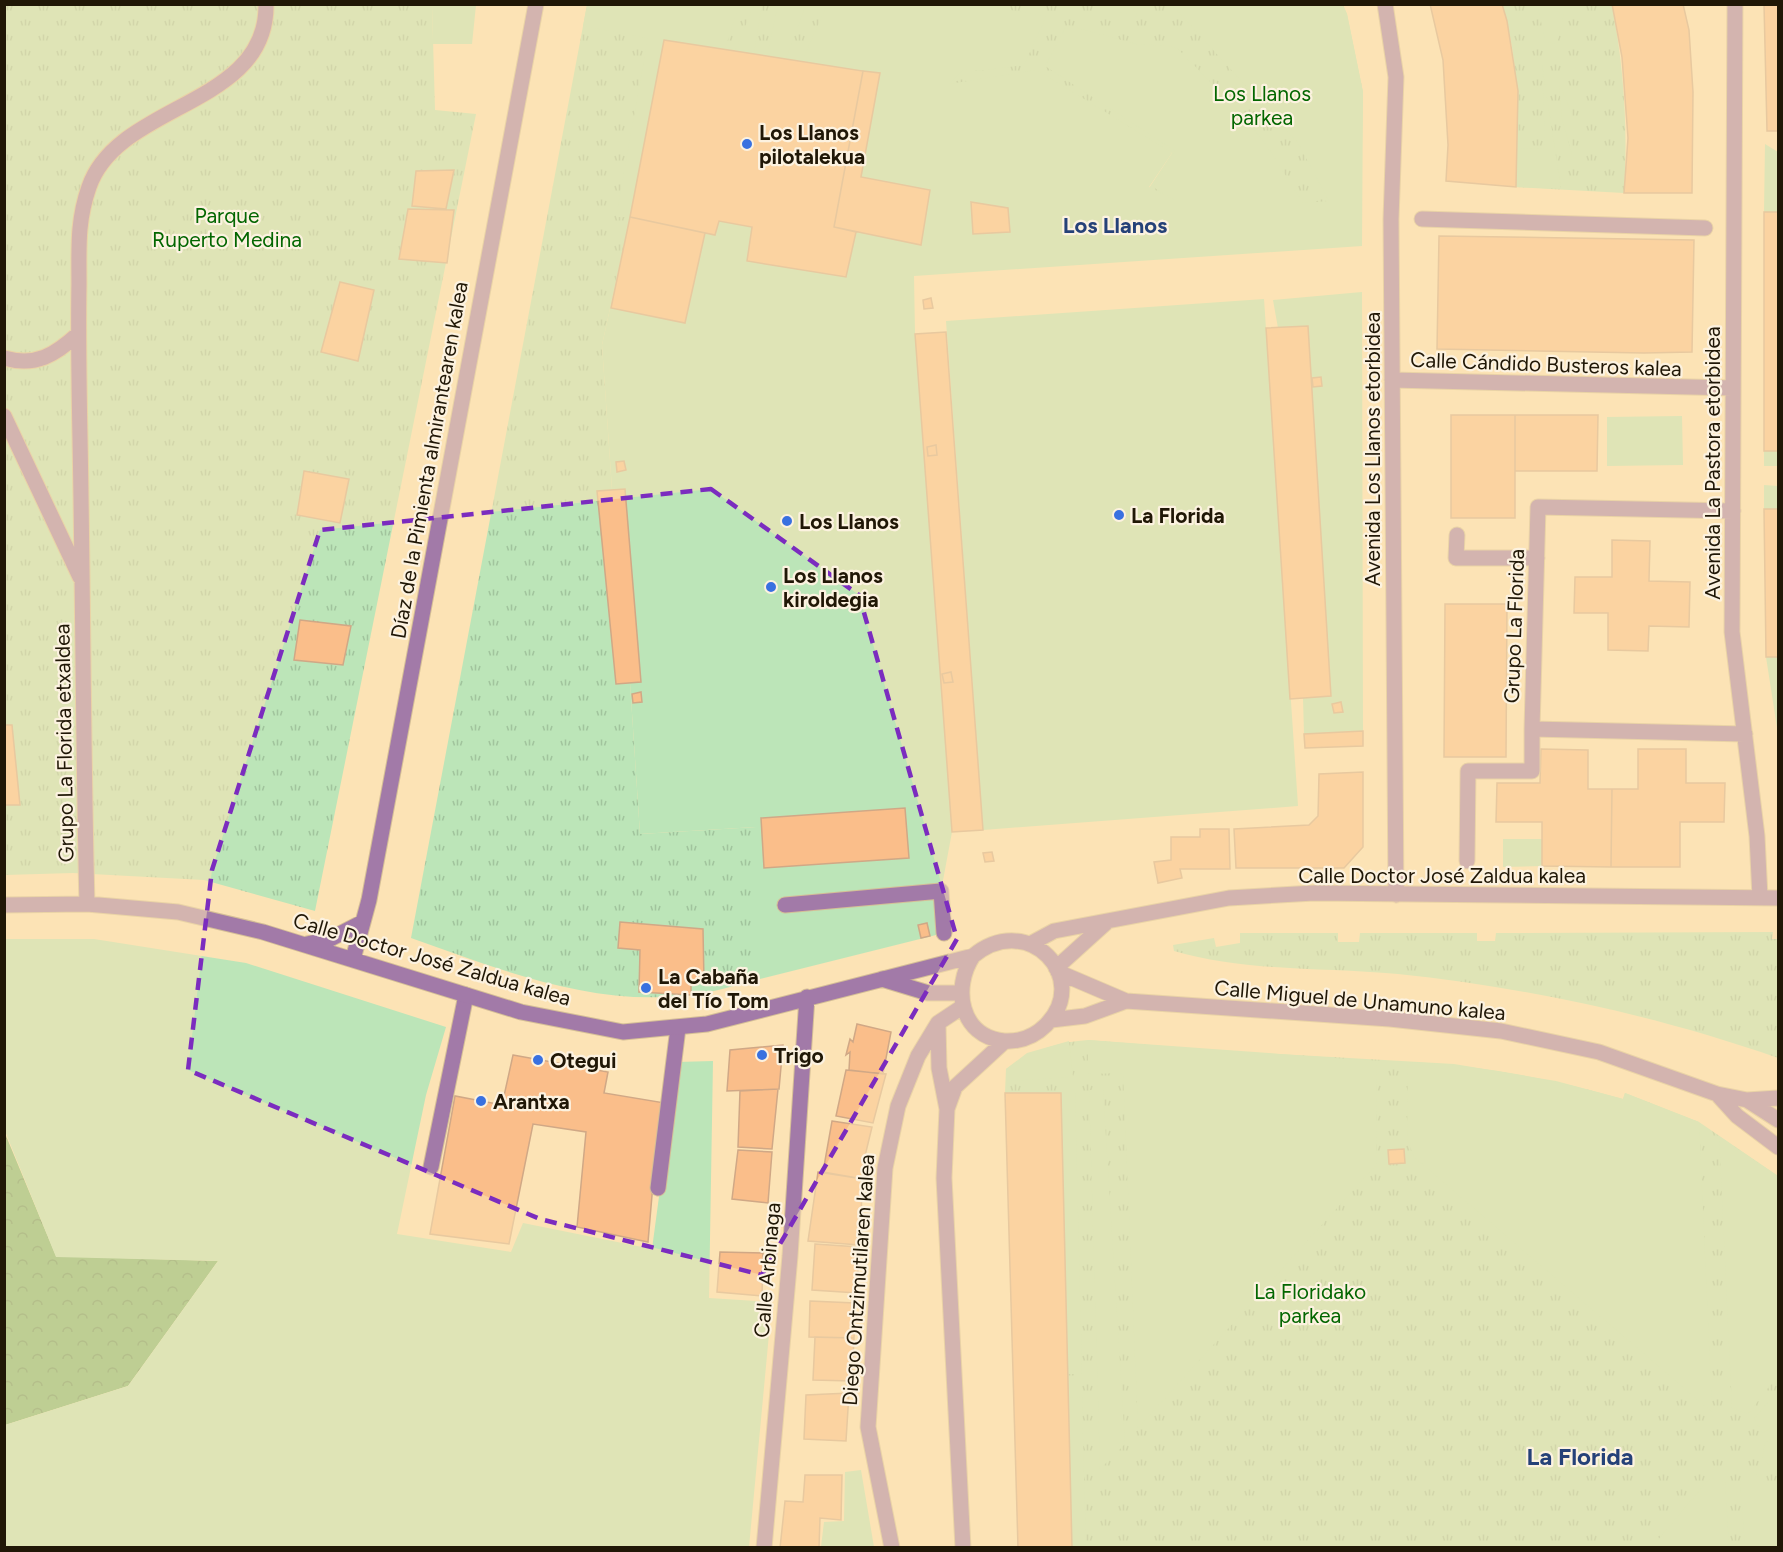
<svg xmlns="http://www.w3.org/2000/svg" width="1783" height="1552" viewBox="0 0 1783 1552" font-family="Figtree,sans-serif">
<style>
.grass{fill:url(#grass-tufts)}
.forest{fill:url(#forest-crowns)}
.garden{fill:#bce5b8}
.building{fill:#fabe8a;stroke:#d0a886;stroke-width:1.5}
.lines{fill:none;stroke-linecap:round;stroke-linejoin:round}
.service-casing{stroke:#d4be96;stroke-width:17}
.pedestrian-casing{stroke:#d4be96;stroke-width:17}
.minor-casing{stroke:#d4be96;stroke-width:17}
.service{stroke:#a27aa8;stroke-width:15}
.pedestrian{stroke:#a27aa8;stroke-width:15}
.minor{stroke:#a27aa8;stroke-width:15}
.marked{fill:none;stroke:#7b2cbf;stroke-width:4.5;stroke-dasharray:12 8;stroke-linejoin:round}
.poi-dot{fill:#3971e0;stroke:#fcf2e0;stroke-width:2}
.labels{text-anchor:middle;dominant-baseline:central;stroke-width:4.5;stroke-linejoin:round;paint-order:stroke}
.park-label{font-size:21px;fill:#036600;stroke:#fcf2e0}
.poi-label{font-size:21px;font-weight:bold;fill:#201706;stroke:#fcf2e0;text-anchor:start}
.street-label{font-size:21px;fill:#201706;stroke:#fcf2e0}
.neighbourhood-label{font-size:22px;font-weight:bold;fill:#254178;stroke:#fcf2e0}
.quarter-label{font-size:24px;font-weight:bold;fill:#254178;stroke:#fcf2e0}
</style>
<defs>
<pattern id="grass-tufts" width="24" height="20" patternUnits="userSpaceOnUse" patternTransform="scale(1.5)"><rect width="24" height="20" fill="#bce5b8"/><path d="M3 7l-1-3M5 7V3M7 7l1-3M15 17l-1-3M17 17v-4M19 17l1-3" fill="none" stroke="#a1c49d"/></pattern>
<pattern id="forest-crowns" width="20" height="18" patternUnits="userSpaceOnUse" patternTransform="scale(1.5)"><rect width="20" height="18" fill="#73b36c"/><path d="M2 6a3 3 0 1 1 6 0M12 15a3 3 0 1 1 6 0" fill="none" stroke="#5e9157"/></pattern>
</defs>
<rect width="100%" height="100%" fill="#fce3b5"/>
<!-- grass -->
<path class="grass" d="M4,5H432L435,110L476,114L315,911L204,880L73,873L5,875Z
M587,5H1343L1347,14L1363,92L1361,198L1315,203L1192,210L1149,188L1172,153L948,85L664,40L630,217L602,345L612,490L597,491L630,683L640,834L756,827V980C735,985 712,993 690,995C593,1007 501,970 411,938Z
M1502,5H1612C1624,68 1628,128 1624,193L1516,187C1517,125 1521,64 1502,5Z
M1773,932L1772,939H1778V1058C1659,1016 1525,987 1398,974C1324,967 1246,972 1174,951L1173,945L1214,938L1216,947L1240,943V933H1338V942H1359L1360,933H1477V941H1495L1496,933Z
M1088,1040L1225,1051L1454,1064L1556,1081L1623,1099L1625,1093L1699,1122L1778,1176V1547H1072L1068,1398L1005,1093L1006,1069C1031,1051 1057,1042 1088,1040Z"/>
<!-- forest -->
<path class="forest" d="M4,1131L56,1256L218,1261L128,1386L5,1425Z"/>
<!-- garden -->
<path class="garden" d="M432,5H476L472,44H433Z
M587,5H739L725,49L735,51L754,5H762L754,53L767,56L778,5H806L786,58L802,61L827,5H986L1046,17L1024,65L979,71L964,69L949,84L1037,70L1172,153L1149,187L1174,200L1153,187L1175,151L1045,66L1067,25L1136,44L1169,46L1178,49L1241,113L1267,146L1303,203L1329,201L1298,143L1172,5H1343L1347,14L1363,92L1362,246L914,276L915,334L950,789L952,832L941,891L944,933L756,980V827L640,834L630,683L616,684L597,491L612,489L602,345L630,217H616L648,38L583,26Z
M1094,5H1130L1139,17Z
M1537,5H1566L1557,44L1546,42Z
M1542,65L1561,189L1516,187L1517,148L1545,149Z
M1559,83L1572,114V155L1562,119Z
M1765,144L1778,152V212H1764Z
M1362,292L1363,731L1304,734L1303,698L1331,696L1308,326L1278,328L1273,300Z
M1264,299L1298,806L983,830L946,321Z
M1682,416L1683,465L1607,466V417Z
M1764,451H1778V466H1764Z
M1764,485L1778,486V509H1764Z
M1766,657H1778V734Z
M1503,839H1542V866L1503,867Z
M4,939H94L246,963L446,1027L426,1095L397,1234L511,1252L523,1223L652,1249L677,1062L713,1061L709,1298L772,1302L749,1547H5V1425L128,1386L218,1261L56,1257L5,1131Z
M1088,1040L1377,1061L1376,1165L1138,1428L1123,1073L1088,1074Z
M1069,1041L1073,1077L1006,1081V1069L1027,1053Z
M1408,1062C1482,1065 1552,1079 1623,1099L1625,1093L1699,1122L1712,1412L1414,1157L1407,1139Z
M1089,1090H1103L1125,1444L1100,1469Z
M1061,1093H1075L1082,1374H1067Z
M1719,1136L1778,1176V1375L1748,1414L1732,1408Z
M1778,1390V1423L1763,1433L1754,1419Z
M1082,1397L1086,1547H1072L1068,1398Z
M1778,1434V1472L1762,1459L1765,1443Z
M861,1470L874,1547H821L824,1522L844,1521L845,1472Z
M1753,1472L1778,1495V1547H1745L1740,1480Z
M1710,1478L1725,1482L1729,1547H1652Z"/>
<!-- building -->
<path class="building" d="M1430,4H1502L1507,21L1518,91L1516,187L1446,181L1448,145L1443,60Z
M1612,4H1683L1689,30L1693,92L1692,193H1624L1628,138L1622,57Z
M1764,4H1778V131H1767Z
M664,40L863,71L834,227L856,232L846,277L747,261L752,227L719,221L715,235L630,217Z
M863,71L880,73L861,177L930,190L921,245L834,227Z
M454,170L446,209L412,206L416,171Z
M971,202L1008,208L1010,232L973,234Z
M408,209L454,210L447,263L399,259Z
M1764,212H1778V451H1764Z
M630,217L705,233L685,323L611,308Z
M1439,236L1694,240L1692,352L1644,353L1437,349Z
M340,282L374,290L358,361L321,352Z
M931,298L933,308L924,309L923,300Z
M1308,326L1331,696L1290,699L1266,328Z
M946,332L983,830L952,832L915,334Z
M1321,377L1322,386L1313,387L1312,378Z
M1451,415H1515V518H1451Z
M1515,415H1598L1597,471H1515Z
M936,445L937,455L928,456L927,447Z
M624,461L626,470L617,472L616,462Z
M304,471L349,479L340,523L297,515Z
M625,489L641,682L616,684L597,491Z
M1764,509H1778V657H1766Z
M1612,540L1650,541L1649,581L1690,582L1689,627L1649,626L1648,651L1608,650V613H1574L1575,577H1612Z
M1445,604H1507L1506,757H1444Z
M300,620L351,626L343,665L294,660Z
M951,672L953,682L944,683L942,674Z
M641,692L642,702L633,703L632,694Z
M1341,702L1343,712L1334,713L1332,704Z
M4,725H12L20,805H4Z
M1363,731V746L1305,748L1304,734Z
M1541,749L1588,750V789H1612L1611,867L1542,866V822H1496L1497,783H1540Z
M1638,749H1686V783H1725L1724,822H1680V867H1611L1612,789H1638Z
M1363,772V847L1344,868H1236L1234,829L1309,825L1318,816L1319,774Z
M905,808L909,858L764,868L761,818Z
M1200,829H1229L1230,869H1180L1182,878L1158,883L1154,862L1171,860V837H1200Z
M992,852L994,861L985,862L983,853Z
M620,922L703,929L704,982L691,981V995L639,992L640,950L618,948Z
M927,923L930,936L921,938L918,925Z
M857,1024L891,1032L883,1074L849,1070L850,1052L846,1055L850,1039L853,1042Z
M783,1045L779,1089L727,1091L730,1050Z
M513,1055L608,1072L604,1093L665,1103L654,1172L648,1242L577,1227L586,1132L533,1124L509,1244L430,1234L455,1096L502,1105Z
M846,1070L886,1074L873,1123L836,1116Z
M778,1089L772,1149L738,1147L740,1091Z
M1005,1093H1061L1072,1548H1018Z
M832,1121L872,1127L864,1160L863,1179L823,1172Z
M1404,1149L1405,1163L1389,1164L1388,1150Z
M738,1150L772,1152L768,1203L732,1199Z
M818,1172L863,1179L859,1245L808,1241Z
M815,1244L859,1247L857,1293L812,1290Z
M720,1252L763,1253L762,1296L717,1292Z
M810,1301L855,1303L854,1338L809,1337Z
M815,1337L854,1338L852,1381L813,1380Z
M849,1393L846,1441L804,1439L806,1395Z
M805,1475H842L841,1520L820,1518L819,1548H780L785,1501L803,1502Z"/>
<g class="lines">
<defs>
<path id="service" d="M785,905L941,891L944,933
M431,1167L466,995
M658,1188L678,1028"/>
<path id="pedestrian" d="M1422,219L1705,228"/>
<path id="minor" d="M1385,4L1396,77L1391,219L1396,895
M1735,4L1732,632L1757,836L1760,897
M4,358C36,367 55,355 78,334
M1392,380L1733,388
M4,416L80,577
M1733,511L1538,507L1532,729L1745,734
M1457,535L1456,558H1537
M1467,861L1468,771H1532V729
M87,904C83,748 83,593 80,438C79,387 78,336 79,284C79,249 77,221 89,187C118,102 268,107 266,4
M4,905L87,904L178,912L263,932L521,1012L623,1032L707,1024L973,956C1029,910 1092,979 1046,1025C1035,1036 1020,1042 1004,1041C960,1036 952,988 973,956
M307,944L330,939L363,922
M1030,944L1054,931L1229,898L1314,893L1778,898
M353,959L369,900L536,4
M1056,968L1108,921
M1058,972L1126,1001L1390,1019L1501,1031L1599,1052L1717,1094L1737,1116L1778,1147
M882,979L928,993H960
M962,1007L938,1023L939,1068L947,1109L944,1178L963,1548
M1051,1020L1085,1016L1126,1001
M1717,1094L1747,1100L1778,1098
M1747,1100L1778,1120
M947,1109L955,1087L1005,1041
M764,1548L790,1256L807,997
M892,1548L868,1427L885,1168L898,1106L918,1056L938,1023"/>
</defs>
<!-- service casing -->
<use href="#service" class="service-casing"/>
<!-- pedestrian casing -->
<use href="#pedestrian" class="pedestrian-casing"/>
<!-- minor casing -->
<use href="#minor" class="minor-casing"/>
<!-- service -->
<use href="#service" class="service"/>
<!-- pedestrian -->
<use href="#pedestrian" class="pedestrian"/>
<!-- minor -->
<use href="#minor" class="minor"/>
</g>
<!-- marked area -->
<path d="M0 0H1783V1552H0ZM711,489L859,595L957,939L762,1275L540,1219L188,1070L212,870L320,530Z" fill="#fce3b5" fill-opacity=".55" fill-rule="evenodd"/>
<path class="marked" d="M711,489L859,595L957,939L762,1275L540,1219L188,1070L212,870L320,530Z"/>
<!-- markers -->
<g class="poi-dot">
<circle cx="747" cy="144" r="6"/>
<circle cx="1119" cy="515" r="6"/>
<circle cx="787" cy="521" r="6"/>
<circle cx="771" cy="587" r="6"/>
<circle cx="646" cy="988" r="6"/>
<circle cx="762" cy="1055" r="6"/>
<circle cx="538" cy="1060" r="6"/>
<circle cx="481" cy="1101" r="6"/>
</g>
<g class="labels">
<!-- park labels -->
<g class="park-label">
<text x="1262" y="93">Los Llanos<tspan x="1262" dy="24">parkea</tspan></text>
<text x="227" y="215">Parque<tspan x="227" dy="24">Ruperto Medina</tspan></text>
<text x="1310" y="1291">La Floridako<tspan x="1310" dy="24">parkea</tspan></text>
</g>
<!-- poi labels -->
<g class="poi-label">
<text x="759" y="132">Los Llanos<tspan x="759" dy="24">pilotalekua</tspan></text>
<text x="1131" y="515">La Florida</text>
<text x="799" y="521">Los Llanos</text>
<text x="783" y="575">Los Llanos<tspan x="783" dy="24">kiroldegia</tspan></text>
<text x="658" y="976">La Cabaña<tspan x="658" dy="24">del Tío Tom</tspan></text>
<text x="774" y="1055">Trigo</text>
<text x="550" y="1060">Otegui</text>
<text x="493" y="1101">Arantxa</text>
</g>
<!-- street labels -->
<g class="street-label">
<text transform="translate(1546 364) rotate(2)">Calle Cándido Busteros kalea</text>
<text transform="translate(1372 449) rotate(-90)">Avenida Los Llanos etorbidea</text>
<text transform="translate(429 460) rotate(-80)">Díaz de la Pimienta almirantearen kalea</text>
<text transform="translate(1712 463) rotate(-90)">Avenida La Pastora etorbidea</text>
<text transform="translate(1514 626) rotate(-88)">Grupo La Florida</text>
<text transform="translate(64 743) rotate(-91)">Grupo La Florida etxaldea</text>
<text x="1442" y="875">Calle Doctor José Zaldua kalea</text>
<text transform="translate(432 959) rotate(16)">Calle Doctor José Zaldua kalea</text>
<text transform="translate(1360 1000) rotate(5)">Calle Miguel de Unamuno kalea</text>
<text transform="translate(767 1270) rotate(-85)">Calle Arbinaga</text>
<text transform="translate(858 1280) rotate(-86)">Diego Ontzimutilaren kalea</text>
</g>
<!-- neighbourhood labels -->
<g class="neighbourhood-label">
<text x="1115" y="225">Los Llanos</text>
</g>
<!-- quarter labels -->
<g class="quarter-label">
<text x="1580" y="1456">La Florida</text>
</g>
</g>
<!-- border -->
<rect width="1783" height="1552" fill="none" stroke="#201706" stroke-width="12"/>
</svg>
